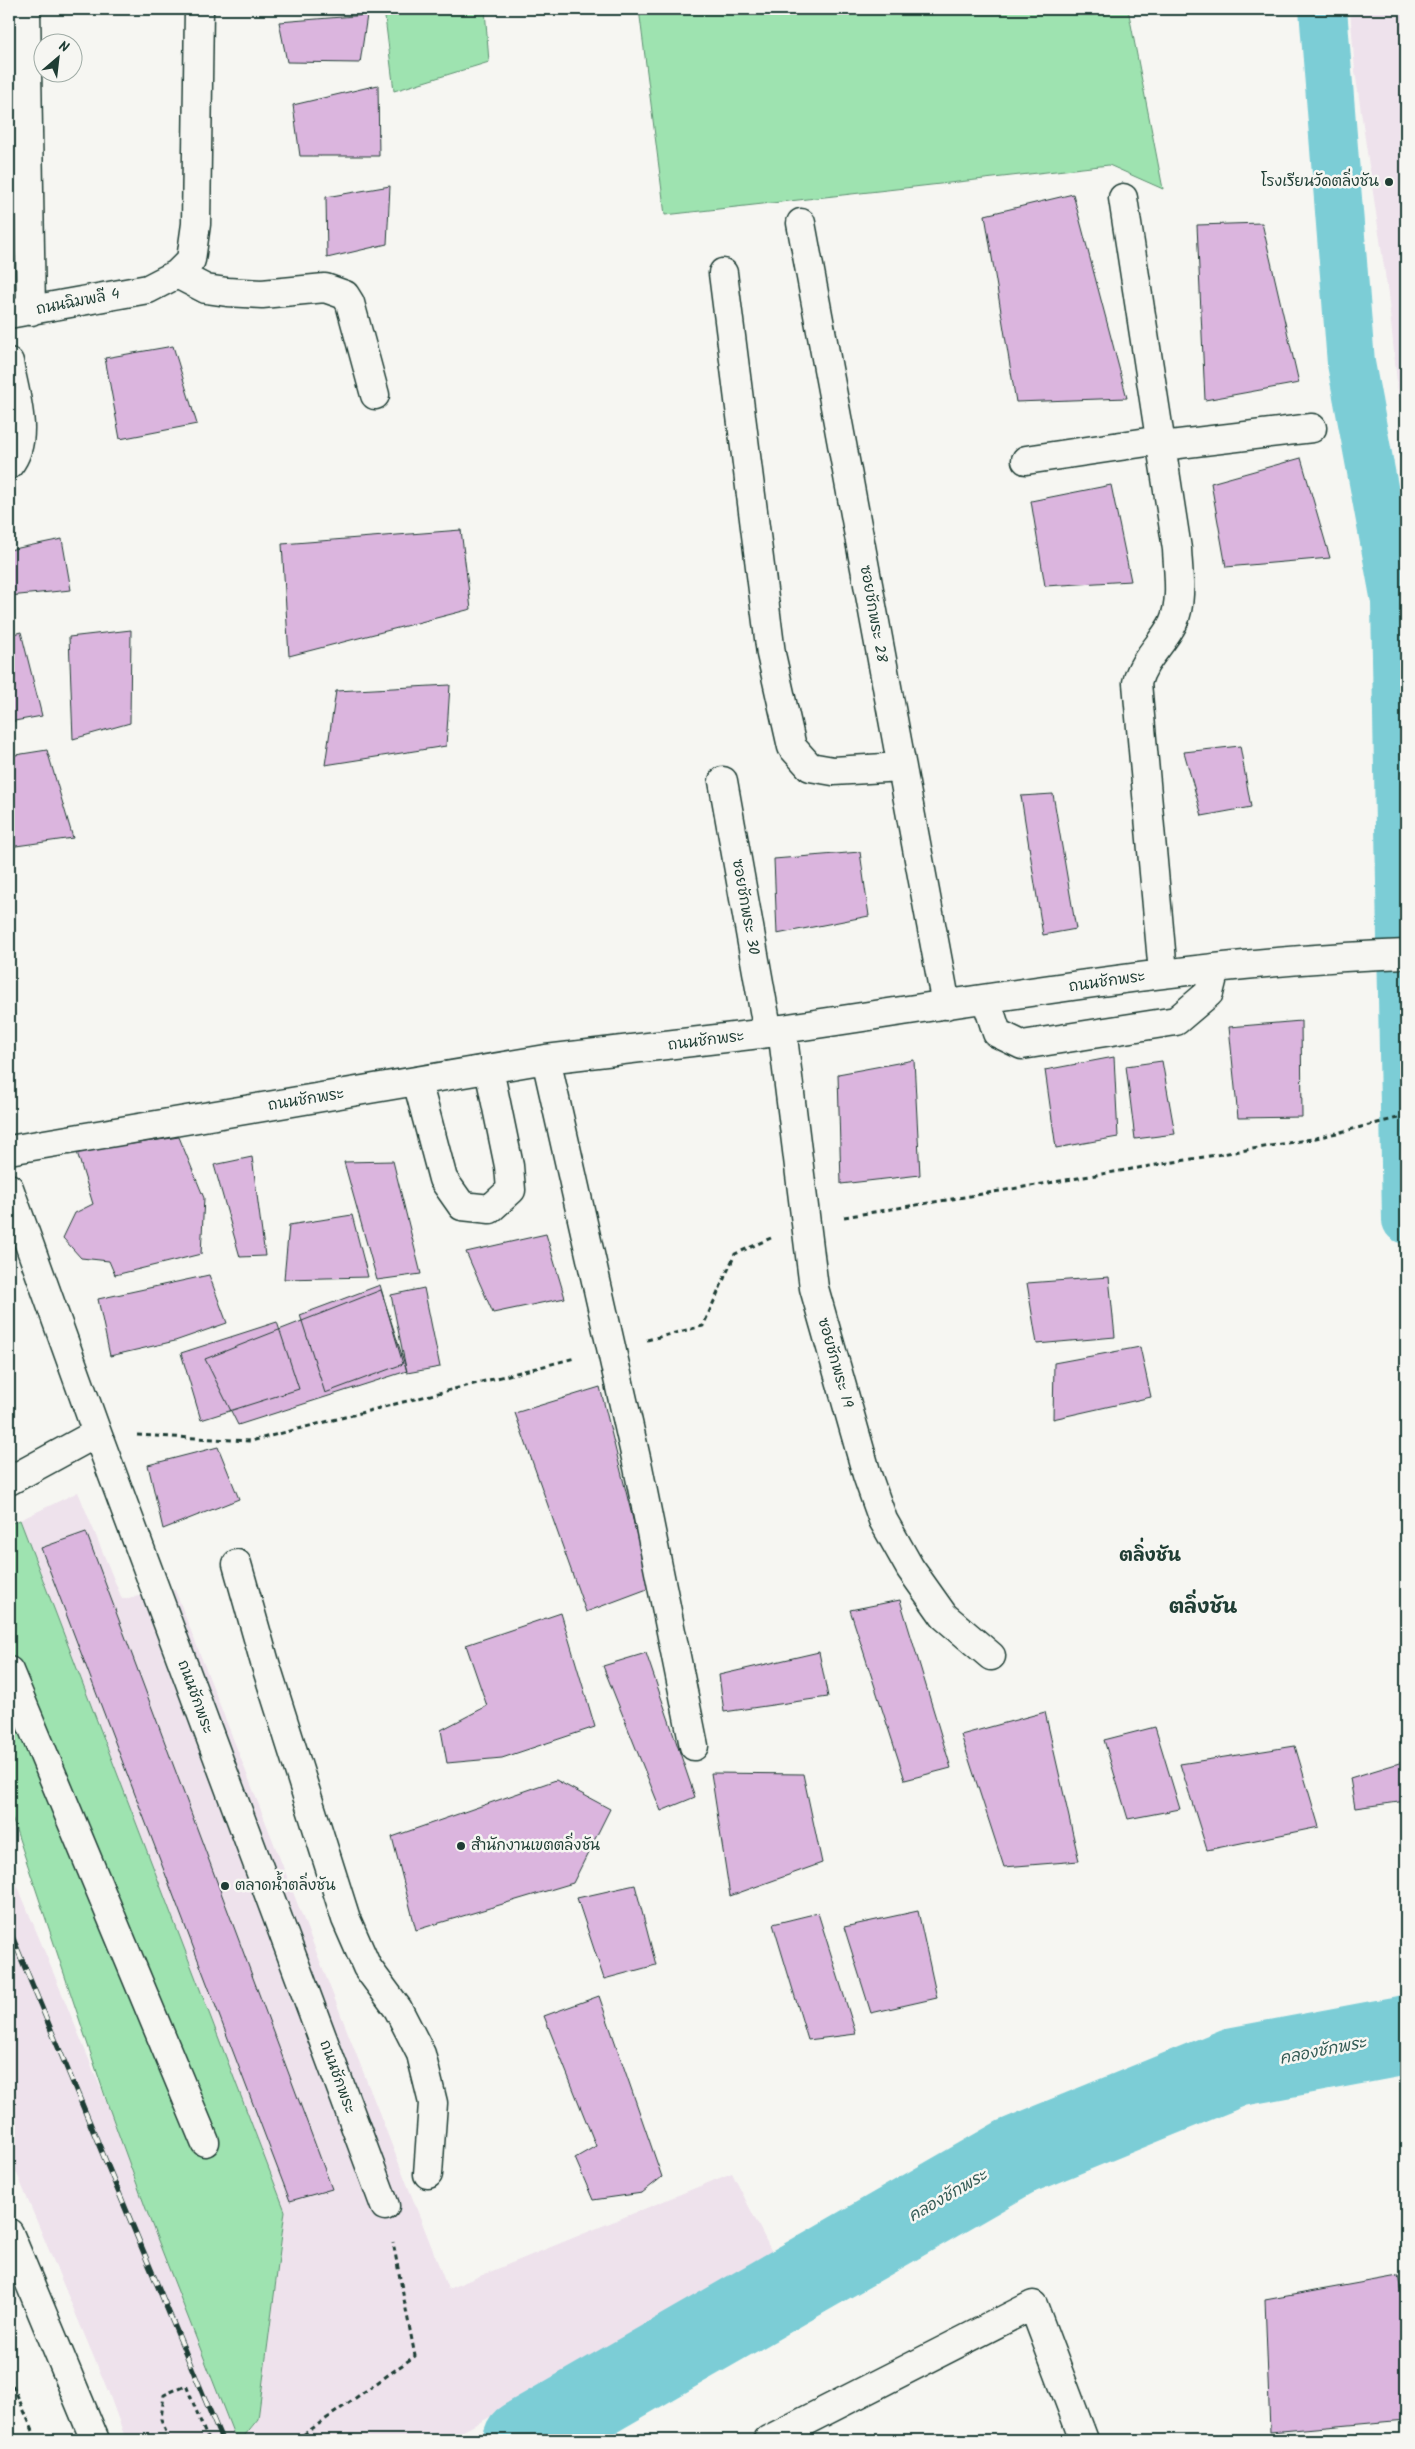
<svg xmlns="http://www.w3.org/2000/svg" width="1415" height="2449" viewBox="0 0 1415 2449" font-family="Kalam,'Playpen Sans Thai',sans-serif">
<style>
.built{fill:#eee2ec}
.green{fill:#9ee3b0;stroke:#5e9072}
.lines{fill:none;stroke-linecap:round;stroke-linejoin:round}
.canal{stroke:#7ccdd6;stroke-width:48}
.river{stroke:#7ccdd6;stroke-width:80}
.building{fill:#dbb5de;stroke:#1f3d34}
.minor-casing{stroke:#1f3d34;stroke-width:31}
.major-casing{stroke:#1f3d34;stroke-width:31}
.path{stroke:#1f3d34;stroke-width:3;stroke-dasharray:5 4;stroke-linecap:butt}
.minor{stroke:#f6f6f2;stroke-width:28}
.major{stroke:#f6f6f2;stroke-width:28}
.rail-casing{stroke:#1f3d34;stroke-width:5.5}
.rail{stroke:#f6f6f2;stroke-width:4;stroke-dasharray:11;stroke-linecap:butt}
.poi-dot{fill:#1f3d34;stroke:#f6f6f2;stroke-width:2}
.labels{text-anchor:middle;dominant-baseline:central;stroke-width:5;stroke-linejoin:round;paint-order:stroke}
.poi-label{font-size:15px;fill:#1f3d34;stroke:#f6f6f2;text-anchor:start}
.street-label{font-size:15px;fill:#1f3d34;stroke:#f6f6f2}
.water-label{font-size:16px;font-style:italic;fill:#325a54;stroke:#f6f6f2}
.quarter-label{font-size:18px;font-weight:bold;fill:#1f3d34;stroke:#f6f6f2}
.district-label{font-size:20px;font-weight:bold;fill:#1f3d34;stroke:#f6f6f2}
</style>
<rect width="100%" height="100%" fill="#f6f6f2"/>
<filter id="ink" filterUnits="userSpaceOnUse"><feTurbulence type="fractalNoise" baseFrequency=".02" numOctaves="2"/><feDisplacementMap in="SourceGraphic" scale="10" xChannelSelector="R" yChannelSelector="G"/><feConvolveMatrix kernelMatrix="1 2 1 2 8 2 1 2 1" color-interpolation-filters="sRGB"/></filter>
<g filter="url(#ink)">
<!-- built -->
<path class="built" d="M1350,9H1406V469L1388,294L1355,71Z
M78,1492L122,1599L175,1590L448,2289L732,2173L779,2266L446,2440H243L258,2419L285,2211L20,1520Z
M9,1865L109,2108L150,2220L236,2440H126L108,2391L9,2155Z"/>
<!-- green -->
<path class="green" d="M384,9H485L489,62L394,91Z
M639,9H1128L1163,189L1109,165L665,215Z
M20,1520L285,2211L258,2419L241,2440H236L150,2220L109,2108L9,1809V1524Z"/>
<g class="lines">
<!-- canal -->
<path class="canal" d="M1323,9L1351,363L1395,601L1406,1220"/>
<!-- river -->
<path class="river" d="M523,2440L1015,2157L1235,2067L1406,2035"/>
</g>
<!-- building -->
<path class="building" d="M367,15L360,63L287,62L279,22Z
M378,85L379,156H300L293,105Z
M390,186L387,244L327,258L326,197Z
M1073,194L1127,398L1016,402L985,215Z
M1262,223L1299,383L1205,400L1197,225Z
M173,346L197,424L120,439L105,358Z
M1301,458L1330,558L1226,567L1211,483Z
M1111,485L1131,581L1045,586L1031,501Z
M461,530L471,609L289,656L282,544Z
M62,539L71,590L9,596V550Z
M131,630L130,723L73,739L69,637Z
M21,632L42,716L9,722V635Z
M450,685L446,746L325,765L336,691Z
M1240,746L1251,807L1202,816L1184,752Z
M47,750L73,838L9,847V756Z
M1053,794L1076,929L1043,935L1021,796Z
M860,852L869,916L777,934L774,859Z
M1301,1021L1302,1117L1238,1118L1229,1027Z
M1114,1057L1118,1137L1056,1148L1045,1070Z
M914,1060L920,1175L841,1184L838,1074Z
M1162,1061L1175,1134L1135,1139L1126,1066Z
M179,1137L204,1198L201,1254L115,1275L109,1261L81,1258L63,1238L75,1213L93,1204L77,1152Z
M252,1157L265,1256L240,1257L214,1165Z
M393,1161L421,1274L377,1280L344,1162Z
M352,1215L368,1277L284,1279L289,1225Z
M546,1234L565,1298L493,1313L466,1252Z
M209,1275L227,1323L175,1341L110,1356L98,1299Z
M1109,1277L1115,1337L1037,1344L1027,1283Z
M380,1285L403,1364L325,1393L300,1315Z
M424,1288L440,1367L407,1373L391,1295Z
M381,1290L407,1371L238,1425L205,1359Z
M277,1322L299,1389L201,1420L181,1353Z
M1140,1347L1151,1397L1053,1419L1054,1363Z
M600,1387L650,1588L586,1612L515,1413Z
M218,1447L239,1499L163,1529L148,1465Z
M86,1532L113,1604L332,2189L290,2201L41,1548Z
M900,1600L951,1768L905,1780L850,1610Z
M561,1613L595,1727L502,1758L447,1763L441,1730L487,1706L466,1645Z
M819,1652L828,1697L724,1712L719,1675Z
M646,1653L695,1797L661,1811L603,1666Z
M1045,1712L1079,1861L1004,1867L961,1735Z
M1155,1727L1180,1809L1128,1819L1104,1740Z
M1295,1746L1319,1827L1207,1850L1180,1764Z
M1406,1761V1801L1355,1808L1350,1778Z
M711,1773L803,1774L822,1863L730,1896Z
M556,1780L610,1809L573,1883L416,1930L392,1837Z
M635,1885L656,1965L604,1979L577,1898Z
M918,1911L937,1998L871,2013L844,1927Z
M818,1913L856,2034L808,2040L773,1924Z
M599,1996L662,2177L642,2193L593,2200L575,2158L596,2146L544,2016Z
M1398,2276L1406,2319V2420L1270,2432L1265,2300Z"/>
<g class="lines">
<defs>
<path id="minor" d="M26,9L31,311
M1123,198L1177,549C1178,572 1183,601 1173,623C1162,645 1143,659 1137,683L1163,973
M801,223L946,1005
M723,273L771,654L792,747L810,767L833,771L902,767
M177,274L206,289L227,292L262,294L325,288L345,295L350,303L375,395
M9,314L148,289L177,274L191,260L196,224L199,9
M9,362C14,393 31,438 9,465
M1162,446L1312,428
M1026,460L1161,440
M723,781L768,1033
M986,999L997,1033L1022,1045L1176,1021L1209,993L1215,969
M782,1029L814,1288L867,1475L883,1520L910,1568L944,1616L991,1656
M546,1059L638,1467L694,1746
M417,1081L443,1179L462,1206L490,1209L511,1190L509,1166L489,1069
M9,1150L546,1059L768,1033L782,1029C989,999 1198,961 1406,954
M9,1188L97,1433L385,2206
M9,1481L97,1433
M237,1564L265,1663L346,1919L367,1967L398,2009L421,2054L433,2103L428,2174
M9,1671L205,2142
M768,2440L1033,2305L1084,2440"/>
<path id="major" d="M9,2233L95,2440"/>
</defs>
<!-- minor casing -->
<use href="#minor" class="minor-casing"/>
<!-- major casing -->
<use href="#major" class="major-casing"/>
<!-- path -->
<path class="path" d="M844,1217L1312,1139L1406,1116
M647,1340L703,1326L735,1254L771,1238
M137,1435L251,1441L575,1358
M9,2377L37,2440
M169,2440L161,2419L164,2395L186,2385L208,2440
M296,2440L415,2356L393,2242"/>
<!-- minor -->
<use href="#minor" class="minor"/>
<!-- major -->
<use href="#major" class="major"/>
<defs>
<path id="rail" d="M9,1929L222,2440"/>
</defs>
<!-- rail casing -->
<use href="#rail" class="rail-casing"/>
<!-- rail -->
<use href="#rail" class="rail"/>
</g>
</g>
<!-- markers -->
<g class="poi-dot">
<circle cx="1389" cy="182" r="5"/>
<circle cx="461" cy="1846" r="5"/>
<circle cx="225" cy="1886" r="5"/>
</g>
<g class="labels">
<!-- poi labels -->
<g class="poi-label">
<text x="1379" y="182" text-anchor="end">โรงเรียนวัดตลิ่งชัน</text>
<text x="471" y="1846">สำนักงานเขตตลิ่งชัน</text>
<text x="235" y="1886">ตลาดน้ำตลิ่งชัน</text>
</g>
<!-- street labels -->
<g class="street-label">
<text transform="translate(78 302) rotate(-11)">ถนนฉิมพลี 4</text>
<text transform="translate(873 614) rotate(80)">ซอยชักพระ 28</text>
<text transform="translate(745 907) rotate(80)">ซอยชักพระ 30</text>
<text transform="translate(1107 982) rotate(-8)">ถนนชักพระ</text>
<text transform="translate(706 1041) rotate(-7)">ถนนชักพระ</text>
<text transform="translate(306 1100) rotate(-9)">ถนนชักพระ</text>
<text transform="translate(835 1363) rotate(74)">ซอยชักพระ 19</text>
<text transform="translate(195 1697) rotate(70)">ถนนชักพระ</text>
<text transform="translate(337 2077) rotate(70)">ถนนชักพระ</text>
</g>
<!-- water labels -->
<g class="water-label">
<text transform="translate(1323 2051) rotate(-11)">คลองชักพระ</text>
<text transform="translate(948 2196) rotate(-30)">คลองชักพระ</text>
</g>
<!-- quarter labels -->
<g class="quarter-label">
<text x="1150" y="1556">ตลิ่งชัน</text>
</g>
<!-- district labels -->
<g class="district-label">
<text x="1203" y="1608">ตลิ่งชัน</text>
</g>
</g>
<!-- margin -->
<rect width="1415" height="2449" fill="none" stroke="#f6f6f2" stroke-width="30"/>
<rect x="15" y="15" width="1385" height="2419" fill="none" stroke="#1f3d34" stroke-width="2" filter="url(#ink)"/>
<!-- north arrow -->
<g transform="translate(58 58) rotate(28)"><circle r="24" fill="#f6f6f2" stroke="#a0aca6"/>
<path d="M0-4L9 19L0 12L-9 19Z" fill="#1f3d34"/>
<text y="-8" font-size="14" font-weight="bold" text-anchor="middle" fill="#1f3d34">N</text>
</g>
</svg>
